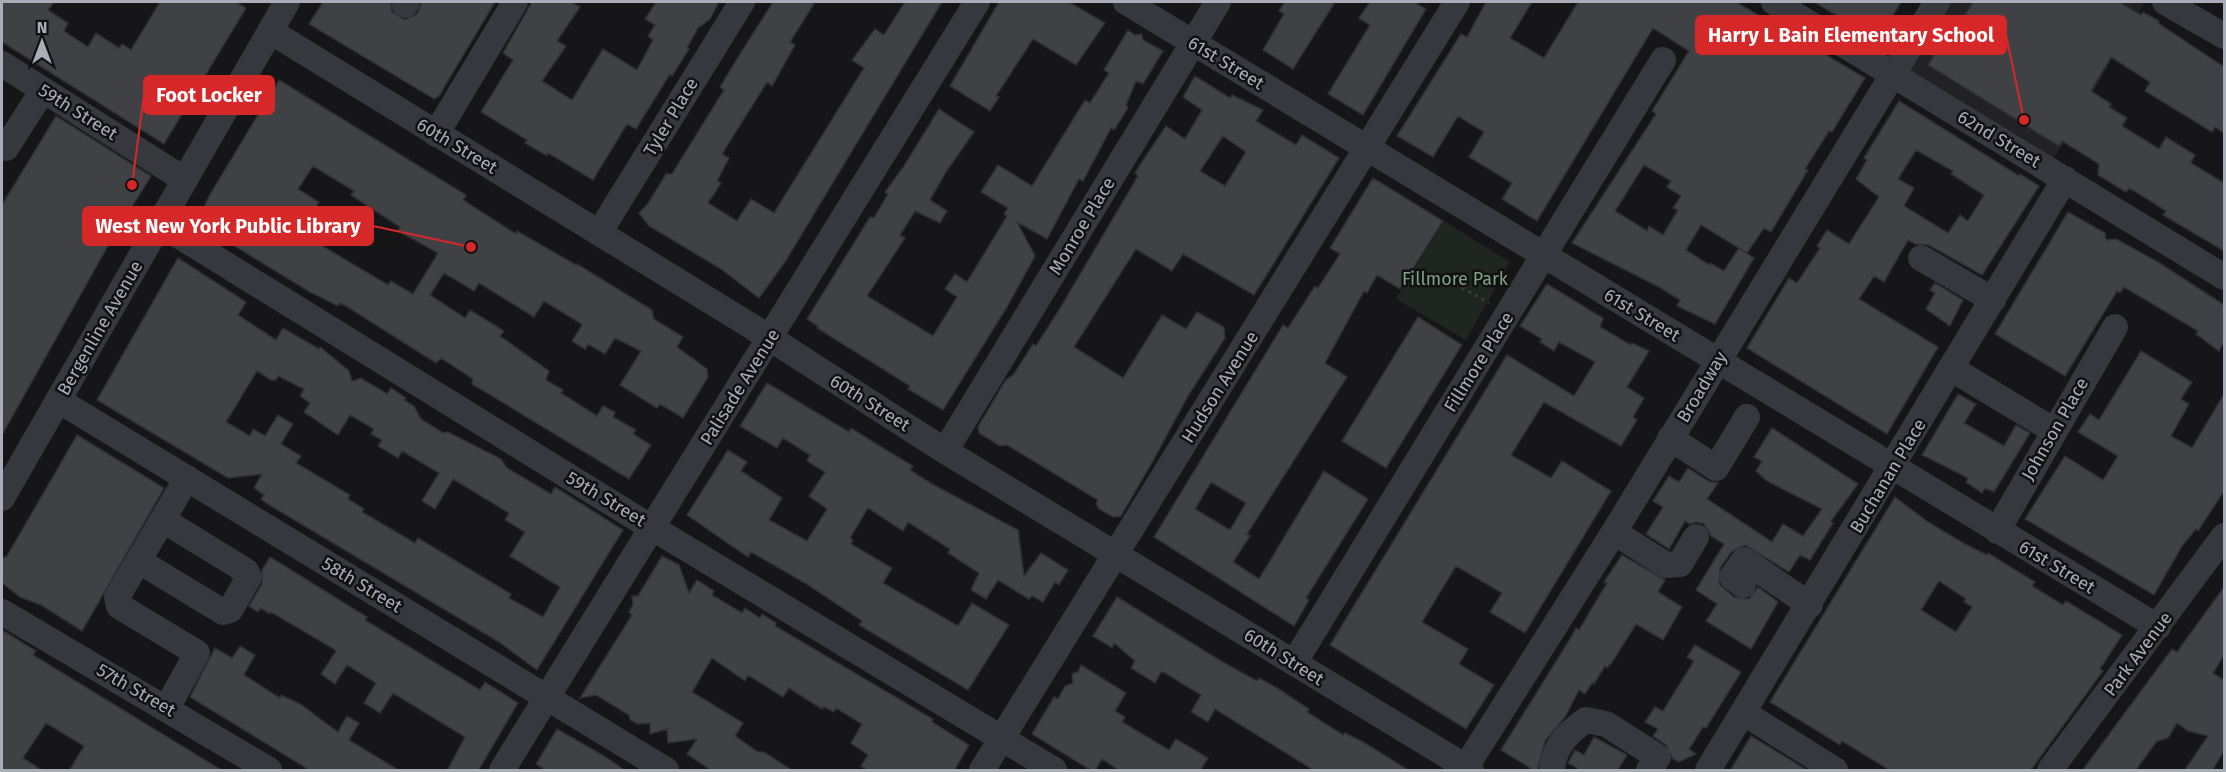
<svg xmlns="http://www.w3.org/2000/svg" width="2226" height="772" viewBox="0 0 2226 772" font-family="'Fira Sans',sans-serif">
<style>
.built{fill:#222225}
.green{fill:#1e261f}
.building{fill:#404145;stroke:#303034;stroke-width:1.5;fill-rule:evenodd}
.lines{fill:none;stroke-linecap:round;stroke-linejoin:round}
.path{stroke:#3d3f44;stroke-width:3;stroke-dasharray:3 4.5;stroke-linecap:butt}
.minor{stroke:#37383d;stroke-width:26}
.labels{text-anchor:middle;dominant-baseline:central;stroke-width:5;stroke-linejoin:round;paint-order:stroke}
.street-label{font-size:18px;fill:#a8adb8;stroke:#111113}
.park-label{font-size:18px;fill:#7fa381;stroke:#111113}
.leader{fill:none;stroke:#d62828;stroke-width:2}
.callout-dot{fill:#d62828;stroke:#111113;stroke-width:2}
.callout{fill:#d62828;stroke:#d62828;stroke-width:2}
.callout-label{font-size:20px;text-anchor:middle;font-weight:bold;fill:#fff}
</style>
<rect width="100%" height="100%" fill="#161618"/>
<!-- built -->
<path class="built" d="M1939,2H2145L2049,167L1895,73Z"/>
<!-- green -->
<path class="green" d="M1444,221L1510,262L1466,340L1396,299Z"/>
<!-- building -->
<path class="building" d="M2,2H54L48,10L68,23L64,31L88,47L96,33L119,48L122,44L131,50L160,2H236L246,8L164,144L2,42Z
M323,2H391L392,12L405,20L417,14L422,2H495L439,96L434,99L309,24Z
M532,2H571L580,7L557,41L566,46L542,81L572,100L603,49L637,70L653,40L648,36L655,25L645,19L656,2H719L710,19L698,28L687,48L689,49L672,76L670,74L636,129L627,124L593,180L548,153L547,156L525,143L527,140L481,112L513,60L503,53Z
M773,2H815L790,42L795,45L772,86L767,82L722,154L729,158L717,181L721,183L708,203L737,221L751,199L774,213L864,68L852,60L875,29L884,35L905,2H942L785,262L759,298L721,269L649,226L639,213L647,205L666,174H672L724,90L720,87L740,54Z
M999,2H1069L1105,23L1076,65L1033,39L996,96L999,97L990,111L950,86Z
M1285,2H1335L1293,69L1263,50L1284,14L1279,11Z
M1370,2H1414L1426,9L1363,115L1328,94L1370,25L1359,18Z
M1486,2H1532L1510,38L1544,58L1578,2H1736L1865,78L1832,132L1829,131L1805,169L1808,170L1771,232L1764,228L1747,253L1701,225L1686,250L1709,265L1710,263L1724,271L1739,248L1754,258L1715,324L1677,306L1680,300L1661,288L1572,243L1656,114L1652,111L1689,51L1653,28L1537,221L1502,199L1512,183L1469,157L1484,132L1458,116L1433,157L1397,136L1461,34L1467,37ZM1644,165L1671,181L1667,187L1681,196L1673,208L1678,210L1663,235L1649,226L1647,231L1615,211Z
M1814,2H1901L1878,40Z
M1973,2H2119L2141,15L2143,12L2159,21L2158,23L2224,67V133L2215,127L2212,132L2145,91L2150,82L2111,57L2091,91L2111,104L2109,107L2127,118L2122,126L2159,149L2166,137L2195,155L2191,163L2224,183V251L2163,215L2166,211L2149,200L2129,188L2126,192L2098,175L2099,164L2062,141L2059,146L1928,65L1939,47L1944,49Z
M1128,30L1135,35L1142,34L1143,40L1163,51L1143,84L1136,81L1126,105L1128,108L1114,130L1111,128L1083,181L1079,179L1047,239L1017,222L1035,256L1007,307L943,410L908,389L910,386L817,328L818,326L807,319L870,217L874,218L888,194L885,192L904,166L939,109L974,132L946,172L930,200L947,211L940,223L915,211L900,235L905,238L867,296L933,336L957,297L945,289L955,274L967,282L1007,216L1004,214L1008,208L981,192L998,165L1032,186L1085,100L1090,103L1109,73L1104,70Z
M1195,76L1230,98L1232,95L1263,110L1256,121L1296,145L1302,135L1339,158L1254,295L1183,254L1172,271L1136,249L1074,347L1123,378L1162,315L1186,329L1197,312L1224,327L1225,338L1188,396L1154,459L1121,516L1113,517L1099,509L1096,504L1098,500L1007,445L1000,446L979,433L978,427L1005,381L1014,374L1033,344L1036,346L1059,310L1138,176L1135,173L1142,162L1166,126L1185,139L1202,110L1183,97ZM1223,136L1246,152L1225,186L1200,171Z
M279,80L466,195L463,200L516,234L517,231L576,265L577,264L652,310L654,319L683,337L677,347L707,369L708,377L683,418L660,404L657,408L620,385L641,351L615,338L605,354L588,344L585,349L572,341L582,325L580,323L544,301L534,317L479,283L474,291L444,273L430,295L465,318L470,310L504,331L500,336L549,371L546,380L563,390L561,393L597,416L603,406L615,412L613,417L636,430L633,434L651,445L629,479L472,384L473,379L441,358L436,363L346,306L340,303L338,306L310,292L197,223L209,196ZM313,166L354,191L351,195L400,227L398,231L438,253L413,294L391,281L388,285L314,241L326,221L313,212L319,202L298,189Z
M1899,101L2019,176L2020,174L2039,186L1982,275L1929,245L1915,244L1908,240L1884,282L1874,276L1859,299L1938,347L1887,434L1747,348L1789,278L1797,283L1820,248L1817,246L1827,230L1849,244L1879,197L1856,179L1867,160L1864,158ZM1916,150L1953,171L1951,174L1984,195L1968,221L1960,215L1948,233L1904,206L1914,188L1898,179Z
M56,116L151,176L109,244L2,435V205Z
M1373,178L1443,221L1400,289L1377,275L1367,293L1364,291L1325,363L1347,377L1247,534L1250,536L1233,562L1259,579L1324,471L1368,499L1306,598L1309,600L1294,626L1154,537L1283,325L1288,328L1315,286L1318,288L1340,254L1330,248ZM1211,482L1246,503L1230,530L1195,509Z
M2068,212L2105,233L2106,240L2116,239L2158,262L2224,305V341L2219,351L2196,334L2198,331L2124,287L2120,293L2117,291L2065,376L1995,334Z
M178,258L246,302L238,315L276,340L283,328L319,349L320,347L349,371L352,381L361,378L387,394L391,388L406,398L404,400L414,406L421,419L443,433L448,432L501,459L507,468L551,494L555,487L623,530L537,670L499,642L271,506L261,499L264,495L254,488L262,474L228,478L97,400ZM257,371L271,380H276L278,376L304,389L300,396L310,403L304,412L338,435L350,415L374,429L371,434L382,440L378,446L398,458L402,451L439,473L422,501L435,509L453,479L509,513L505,520L525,532L510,556L560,587L543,617L509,598L511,594L418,538L415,543L362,512L364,509L348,499L350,495L296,463L301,456L281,444L293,424L278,415L265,436L253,429L250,436L226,422Z
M1935,283L1963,300L1950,326L1926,309L1935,293L1930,290Z
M1547,284L1603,318L1600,327L1631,345L1632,343L1649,351L1627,387L1644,398L1633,417L1637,420L1621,446L1544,402L1511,455L1551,478L1562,461L1611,491L1525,633L1490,612L1502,593L1456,566L1422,622L1468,649L1459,664L1494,685L1466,729L1330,645L1507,355L1574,396L1595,362L1559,342L1554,351L1540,342L1542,339L1520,326Z
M1418,317L1462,345L1386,468L1342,441Z
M2141,351L2192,382L2181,399L2189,404L2171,436L2192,448L2224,394V491L2198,531L2196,529L2182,546L2154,595L2025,519L2065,456L2103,480L2118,456L2078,432L2090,414L2099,420Z
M767,383L849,432L851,428L878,445L913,466L910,470L932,484L1018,530L1024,576L1041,553L1068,570L1059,585L1055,582L1043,602L1032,596L1029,599L998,580L986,599L971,590L979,573L948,553L950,549L908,522L903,531L868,508L850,538L853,540L851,544L892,568L883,583L958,626L972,603L1009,625L968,690L859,625L862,621L805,583L751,552L748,557L687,515L728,450L747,462L741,471L782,498L769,520L807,541L827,509L809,496L825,472L807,461L810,455L783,438L777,448L740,426Z
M1958,394L1976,404L1964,423L2004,446L2016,425L2030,433L1994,492L1985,488L1982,493L1966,482L1968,478L1922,455Z
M1772,428L1858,484L1831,521L1833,523L1810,560L1800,555L1789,572L1745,545L1732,551L1720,568L1719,584L1734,597L1749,599L1758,587L1778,602L1751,649L1706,621L1717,604L1696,590L1724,544L1711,536L1704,524L1697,522L1690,524L1685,521L1669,549L1646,534L1663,507L1653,501L1669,476L1679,482L1688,468L1708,481L1718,483L1707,499L1772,542L1783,524L1803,536L1822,509L1767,481L1756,471L1762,461L1754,457Z
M77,435L164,488L82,631L41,605L20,597L2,583V558L7,556Z
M1895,497L1928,522L1965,544L1987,555L1988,553L2035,582L2032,586L2063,605L2066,601L2122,635L2100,669L2103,671L2030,771H1891L1842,741L1840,745L1770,702ZM1939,581L1966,599L1964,602L1972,607L1956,632L1921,610Z
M1622,555L1665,580L1658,592L1682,607L1663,640L1636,624L1613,661L1607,668L1605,666L1594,684L1592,683L1585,694L1579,690L1565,717L1545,741L1537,771H1535L1501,750L1570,639L1576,628L1579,630L1607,583L1604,582Z
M662,556L679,565L689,593L697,580L714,591L712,595L742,613L745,608L760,618L762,614L776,623L775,626L933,719L932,722L969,745L954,771H868L861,766L868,755L851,743L862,724L836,708L834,712L824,707L822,709L789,688L783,697L748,675L745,681L712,658L692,692L743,723L735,736L758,752H764L793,771H712L687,754L697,739L668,743L667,729L650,734V723L638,724L630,720L629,715L596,695L580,698L632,615L629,612L633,604L632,596H638Z
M270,557L367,617L365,620L480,690L485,682L518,703L478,771H447L465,737L393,693L380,713L364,703L376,683L347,665L335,684L321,674L336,651L334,649L271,612L270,614L260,608L258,612L249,606L262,584V570Z
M2224,587V655L2213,673L2224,680V751L2212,771H2184L2208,736L2188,731L2177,723L2168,738L2157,741L2135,771H2082L2172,649L2177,652Z
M1117,597L1221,661L1257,681L1259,678L1277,688L1309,709L1307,712L1343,735L1345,733L1363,742L1410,771H1315L1215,709L1208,722L1191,712L1201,695L1165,673L1161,672L1155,683L1131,668L1135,661L1114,643L1112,648L1093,636Z
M2,630L36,651L33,655L223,771H69L84,746L46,723L23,758L43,771H2Z
M1695,645L1741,672L1706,728L1703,727L1689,749L1696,754L1679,762L1673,759L1666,745L1653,736L1658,729L1645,722L1655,707L1663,711L1694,661L1687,657Z
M240,646L255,655L244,675L280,698L281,695L300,704L338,732L347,716L359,723L349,740L400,771H311L190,697L215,648L232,658Z
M1081,665L1126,693L1115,711L1125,717L1122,722L1169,750L1176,739L1193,749L1208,758L1200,771H1120L1102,759L1095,771H1092L1032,734L1054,697L1058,699L1065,686L1073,683L1072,674L1078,672Z
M557,729L604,756L626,771H547L536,764Z
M1751,736L1797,764L1808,771H1730Z
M1594,737L1627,755L1617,771H1575L1577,768L1568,763L1575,750L1584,755Z"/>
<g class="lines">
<!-- path -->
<path class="path" d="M1449,280L1489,303"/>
<!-- minor -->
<path class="minor" d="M1126,2L2158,627
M1774,2L2224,277
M2165,2L2224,36
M405,5L407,2
M270,31L751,326L945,451L1471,770
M2,64L185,180
M436,134L515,2
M2,146L6,148L43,90
M160,224L631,515L1054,770
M599,233L742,2
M1921,258L1993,300
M1952,369L2053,430
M58,400L666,770
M1670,438L1716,468L1747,417
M945,451L1218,2
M2,498L287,2
M1997,531L2115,327
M1614,532L1666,565L1680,564L1696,537
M139,561L223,612L230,610L249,577L246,571L163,520
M1743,585L1732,577L1744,560L1810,605
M2,612L269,770
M1294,663L1663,60
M167,708L197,653L119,606L117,597L187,478
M1744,713L1835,770
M502,770L977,2
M982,770L1457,2
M1464,770L1614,532L1937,2
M1552,770C1553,748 1568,732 1586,720L1606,724L1658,757L1649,770
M1708,770L2065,179
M2050,770L2224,536"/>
</g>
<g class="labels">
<!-- street labels -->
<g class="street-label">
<text transform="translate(1226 63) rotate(31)">61st Street</text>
<text transform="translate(78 112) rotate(32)">59th Street</text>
<text transform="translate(671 117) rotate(-59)">Tyler Place</text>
<text transform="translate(1999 139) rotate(31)">62nd Street</text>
<text transform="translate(457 146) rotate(31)">60th Street</text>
<text transform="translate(1082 226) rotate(-59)">Monroe Place</text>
<text transform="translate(1642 315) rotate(31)">61st Street</text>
<text transform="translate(100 328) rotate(-60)">Bergenline Avenue</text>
<text transform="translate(1479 362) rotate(-58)">Fillmore Place</text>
<text transform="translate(740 387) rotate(-58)">Palisade Avenue</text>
<text transform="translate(1220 387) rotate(-58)">Hudson Avenue</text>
<text transform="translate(1702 387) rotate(-59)">Broadway</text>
<text transform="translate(870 403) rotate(32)">60th Street</text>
<text transform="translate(2055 429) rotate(-60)">Johnson Place</text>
<text transform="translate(1888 476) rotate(-59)">Buchanan Place</text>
<text transform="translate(606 499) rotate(31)">59th Street</text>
<text transform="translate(2057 567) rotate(31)">61st Street</text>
<text transform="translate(362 585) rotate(31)">58th Street</text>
<text transform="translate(2138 654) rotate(-53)">Park Avenue</text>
<text transform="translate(1284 657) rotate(32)">60th Street</text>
<text transform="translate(136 690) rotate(30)">57th Street</text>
</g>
<!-- park labels -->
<g class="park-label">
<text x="1455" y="279">Fillmore Park</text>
</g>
</g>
<!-- callouts -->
<path class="leader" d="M2024 120L2006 35M132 185L144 95M471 247L373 226"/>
<g class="callout-dot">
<circle cx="2024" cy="120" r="6"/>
<circle cx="132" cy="185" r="6"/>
<circle cx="471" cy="247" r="6"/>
</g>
<g class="callout">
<rect x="1696" y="16" width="310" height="38" rx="6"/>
<rect x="144" y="76" width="130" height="38" rx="6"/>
<rect x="83" y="207" width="290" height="38" rx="6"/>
</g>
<g class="callout-label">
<text x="1851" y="42">Harry L Bain Elementary School</text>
<text x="209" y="102">Foot Locker</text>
<text x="228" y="233">West New York Public Library</text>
</g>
<!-- border -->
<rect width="2226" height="772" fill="none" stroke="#a8adb8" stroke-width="6"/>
<!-- north arrow -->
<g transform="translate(42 42)" stroke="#111113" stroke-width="4.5" paint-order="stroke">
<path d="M0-4.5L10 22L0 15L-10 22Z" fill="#a8adb8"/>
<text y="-9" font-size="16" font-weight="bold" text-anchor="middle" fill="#a8adb8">N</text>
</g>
</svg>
